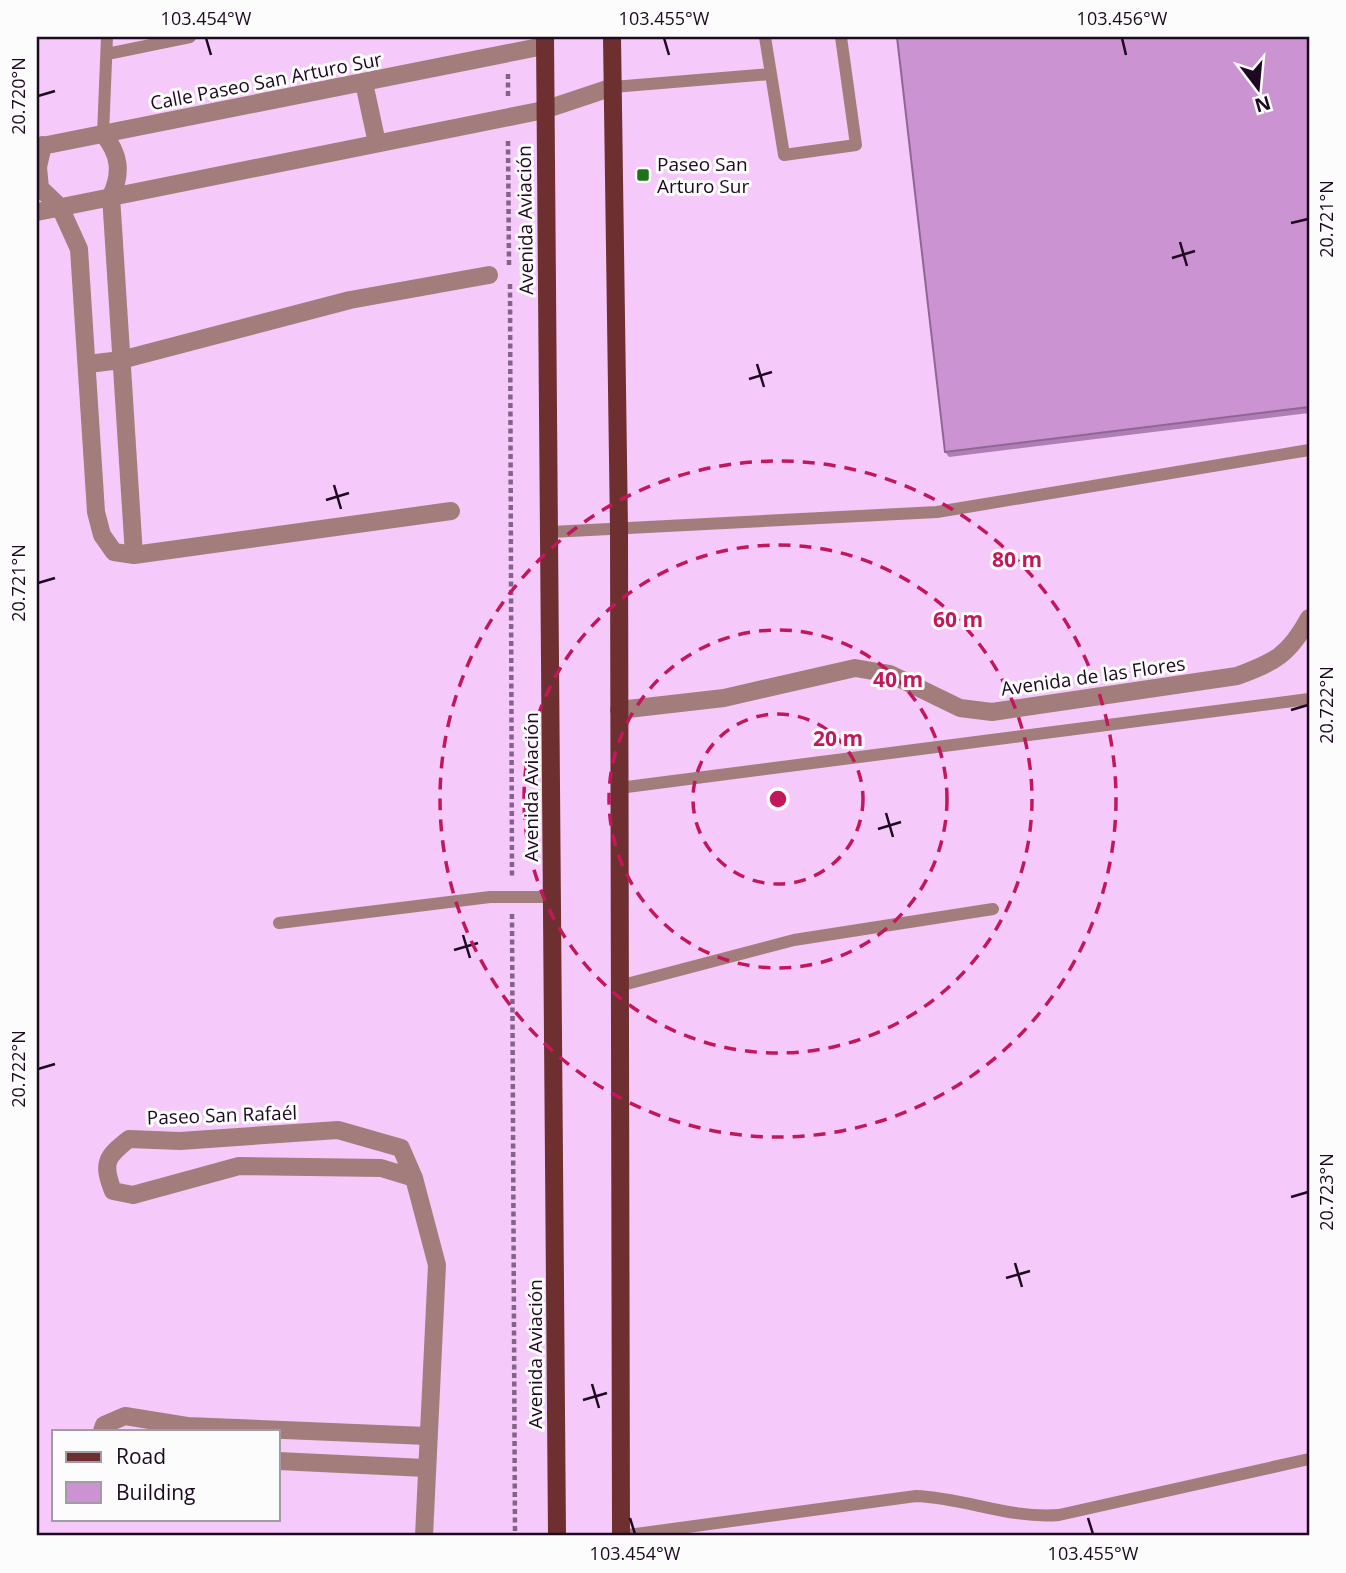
<svg xmlns="http://www.w3.org/2000/svg" width="1346" height="1573" viewBox="0 0 1346 1573" font-family="'Open Sans',sans-serif">
<style>
.lines{fill:none;stroke-linecap:round;stroke-linejoin:round}
.path{stroke:#836387;stroke-width:4.5;stroke-dasharray:5 3.5;stroke-linecap:butt}
.lane{stroke:#a37d7b;stroke-width:12}
.street{stroke:#a37d7b;stroke-width:18}
.primary{stroke:#6d2f2f;stroke-width:18}
.wall{fill:#af7eb5}
.building{fill:#cb93d2;stroke:#8e6793;stroke-width:2}
.ticks{fill:none;stroke:#1d0920;stroke-width:2.5}
.ring{fill:none;stroke:#c2185b;stroke-width:3.5;stroke-dasharray:12 9}
.poi-dot{fill:#1c711b;stroke:#fcfcfc;stroke-width:2.5}
.labels{text-anchor:middle;dominant-baseline:central;stroke-width:6;stroke-linejoin:round;paint-order:stroke}
.street-label{font-size:19px;fill:#1d0920;stroke:#fcfcfc}
.poi-label{font-size:19px;fill:#1d0920;stroke:#fcfcfc;text-anchor:start}
.centre{fill:#c2185b;stroke:#fcfcfc;stroke-width:3.5}
.ring-label{font-size:21px;text-anchor:middle;font-weight:bold;fill:#c2185b;stroke:#fcfcfc;stroke-width:6;stroke-linejoin:round;paint-order:stroke}
.neatline{fill:none;stroke:#1d0920;stroke-width:2.5}
.ticks-label{font-size:18px;text-anchor:middle;fill:#1d0920}
</style>
<rect width="100%" height="100%" fill="#f6c9fb"/>
<g class="lines">
<!-- path -->
<path class="path" d="M508,74V97
M508,141L509,265
M510,284L512,877
M512,914L515,1536"/>
<!-- lane -->
<path class="lane" d="M765,37L784,155L856,145L841,37
M107,54L190,37
M613,87L770,74
M103,134L107,37
M551,532L937,512L1309,450
M619,788L1309,699
M279,923L490,897H553
M619,986L794,940L993,909
M621,1536L916,1496C966,1498 1009,1519 1059,1515L1309,1459"/>
<!-- street -->
<path class="street" d="M364,83L377,143
M103,134C120,154 122,173 111,196L134,555
M43,145L38,167L40,188L60,207L79,249L96,512L102,535L114,552L134,555L451,511
M37,147L544,46
M37,212L544,110L613,87
M88,364L121,360L350,300L489,275
M619,710L724,698L855,668L890,674L960,708L992,712L1237,676C1275,662 1289,655 1309,618
M414,1178L381,1168L239,1166L133,1195L113,1191C102,1163 106,1157 129,1139L180,1141L338,1130L401,1148L414,1178L437,1265L424,1536
M102,1431L104,1425L125,1416L187,1426L427,1436
M278,1461L425,1468"/>
<!-- primary -->
<path class="primary" d="M545,37L557,1536
M612,37L619,529L621,1536"/>
</g>
<!-- wall -->
<path class="wall" d="M1309,37V413L949,457L945,452Z"/>
<!-- building -->
<path class="building" d="M897,37H1309V407L945,452Z"/>
<!-- ticks -->
<path class="ticks" d="M206,38L211,55M664,38L669,55M1122,38L1126,55M38,96L55,91M1291,223L1308,219M1180,242L1187,266M1172,258L1195,251M757,364L764,387M749,379L772,372M334,485L341,509M326,500L349,493M38,583L55,578M1291,710L1308,705M886,813L893,837M878,829L901,822M463,935L470,958M454,950L478,943M38,1069L55,1064M1291,1197L1308,1192M1015,1263L1022,1287M1006,1278L1030,1271M592,1384L599,1408M583,1400L607,1393M630,1518L635,1534M1088,1518L1093,1534"/>
<!-- distance rings -->
<g class="ring">
<circle cx="778" cy="799" r="85"/>
<circle cx="778" cy="799" r="169"/>
<circle cx="778" cy="799" r="254"/>
<circle cx="778" cy="799" r="338"/>
</g>
<!-- markers -->
<rect class="poi-dot" x="636" y="168" width="14" height="14" rx="3.5"/>
<g class="labels">
<!-- street labels -->
<g class="street-label">
<text transform="translate(266 81) rotate(-11)">Calle Paseo San Arturo Sur</text>
<text transform="translate(525 220) rotate(-91)">Avenida Aviación</text>
<text transform="translate(1093 676) rotate(-8)">Avenida de las Flores</text>
<text transform="translate(531 787) rotate(-90)">Avenida Aviación</text>
<text transform="translate(222 1115) rotate(-2)">Paseo San Rafaél</text>
<text transform="translate(535 1354) rotate(-90)">Avenida Aviación</text>
</g>
<!-- poi labels -->
<g class="poi-label">
<text x="657" y="164">Paseo San<tspan x="657" dy="22">Arturo Sur</tspan></text>
</g>
</g>
<circle cx="778" cy="799" r="10" class="centre"/>
<g class="ring-label">
<text x="1017" y="567">80 m</text>
<text x="958" y="627">60 m</text>
<text x="898" y="687">40 m</text>
<text x="838" y="746">20 m</text>
</g>
<!-- border -->
<rect width="1346" height="1573" fill="none" stroke="#fcfcfc" stroke-width="77"/>
<!-- legend -->
<rect x="52" y="1430" width="228" height="91" fill="#fcfcfc" stroke="#a39ba4" stroke-width="2"/>
<rect x="66" y="1452" width="35" height="10" fill="#6d2f2f" stroke="#a39ba4" stroke-width="2"/>
<text x="116" y="1464" font-size="21" fill="#1d0920">Road</text>
<rect x="66" y="1482" width="35" height="21" fill="#cb93d2" stroke="#a39ba4" stroke-width="2"/>
<text x="116" y="1500" font-size="21" fill="#1d0920">Building</text>
<!-- north arrow -->
<g transform="translate(1258 88) rotate(164)" stroke="#fcfcfc" stroke-width="5" paint-order="stroke">
<path d="M0-5L12 26L0 18L-12 26Z" fill="#1d0920"/>
<text y="-10" font-size="19" font-weight="bold" text-anchor="middle" fill="#1d0920">N</text>
</g>
<rect x="38" y="38" width="1270" height="1496" class="neatline"/>
<g class="ticks-label">
<text x="206" y="25">103.454°W</text>
<text x="664" y="25">103.455°W</text>
<text x="1122" y="25">103.456°W</text>
<text transform="translate(19 96) rotate(-90)" y="6">20.720°N</text>
<text transform="translate(1327 219) rotate(-90)" y="6">20.721°N</text>
<text transform="translate(19 583) rotate(-90)" y="6">20.721°N</text>
<text transform="translate(1327 705) rotate(-90)" y="6">20.722°N</text>
<text transform="translate(19 1069) rotate(-90)" y="6">20.722°N</text>
<text transform="translate(1327 1192) rotate(-90)" y="6">20.723°N</text>
<text x="635" y="1560">103.454°W</text>
<text x="1093" y="1560">103.455°W</text>
</g>
</svg>
